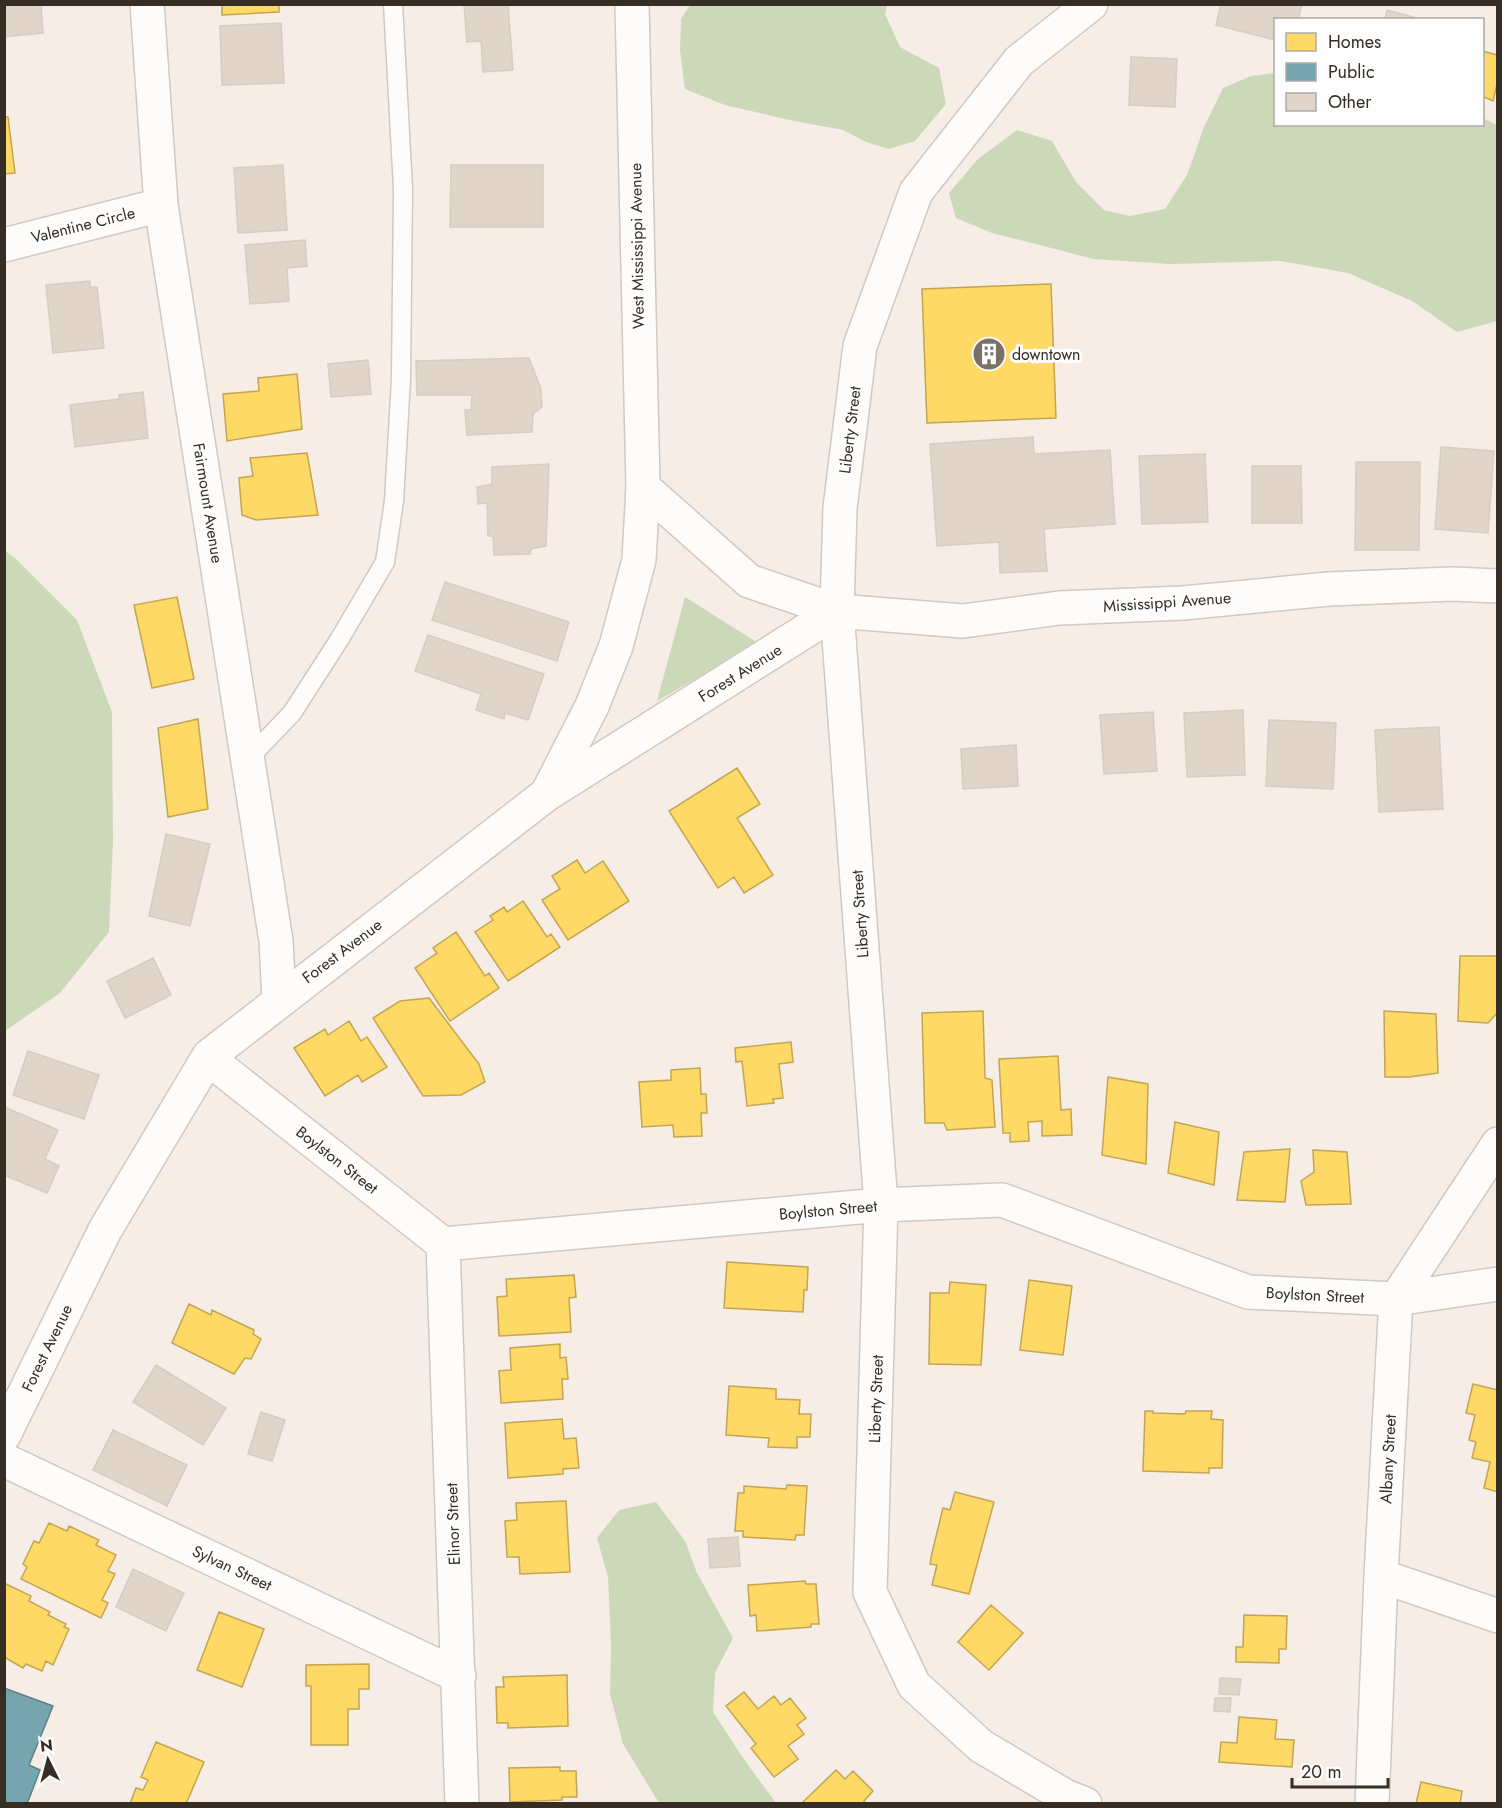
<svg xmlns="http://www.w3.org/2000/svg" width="1502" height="1808" viewBox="0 0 1502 1808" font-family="Jost,sans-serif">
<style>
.green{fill:#ccd9b8}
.homes{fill:#ffd966;stroke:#c3a552;stroke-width:1.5}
.public{fill:#76a5af;stroke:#638185;stroke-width:1.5}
.building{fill:#e1d4c8;stroke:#d5cdc6;stroke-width:1.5}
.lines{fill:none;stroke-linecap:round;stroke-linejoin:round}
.lane-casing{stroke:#d1c9c1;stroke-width:21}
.street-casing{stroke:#d1c9c1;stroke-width:36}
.secondary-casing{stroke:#d1c9c1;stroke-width:36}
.lane{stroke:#fefcfb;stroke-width:18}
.street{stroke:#fefcfb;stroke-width:33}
.secondary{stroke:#fefcfb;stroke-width:33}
.labels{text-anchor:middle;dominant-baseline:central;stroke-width:6;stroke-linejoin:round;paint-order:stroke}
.street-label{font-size:16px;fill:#362d24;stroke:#fdfdfd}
.poi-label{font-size:16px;fill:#362d24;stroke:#fdfdfd;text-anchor:start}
</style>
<rect width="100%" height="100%" fill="#f5ede6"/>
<!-- green -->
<path class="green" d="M690,5H887L885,14L900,47L939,68L946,104L915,141L889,149L866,142L843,130L794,121L725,105L685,89L680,50L681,19Z
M1275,73L1276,124H1482L1483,118L1497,125V321L1457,332L1412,301L1348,273L1281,261L1170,264L1094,259L992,233L956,218L949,193L978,159L1017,130L1052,141L1076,182L1104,210L1130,216L1165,209L1187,175L1204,127L1223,88L1251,76Z
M5,551L15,558L77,620L112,712L113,842L109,932L60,993L5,1031Z
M685,597L758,643L657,701Z
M656,1502L685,1541L697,1573L733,1638L715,1673L713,1712L743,1758L776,1803H659L623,1744L610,1694L611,1645L608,1577L597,1538L619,1510Z"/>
<!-- homes -->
<path class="homes" d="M222,4H279V12L222,15Z
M1482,51L1498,55V80L1493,101L1482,96Z
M4,117H8L15,173L4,174Z
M1051,284L1056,418L927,423L922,289Z
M297,374L302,429L227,441L223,394L259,391L258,378Z
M307,453L318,515L256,520L242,515L239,478L253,476L250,458Z
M177,597L194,679L152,688L134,605Z
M198,719L208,809L168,817L158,728Z
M737,768L760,804L737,818L773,875L744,893L734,877L718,888L669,811Z
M577,860L585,873L603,861L629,901L568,940L542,900L560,889L552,876Z
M523,901L547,937L551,934L560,947L508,981L475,932L493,920L490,916L504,907L507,912Z
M456,932L485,976L489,973L499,988L450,1021L415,968L437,953L433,948Z
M1460,956H1498V1012L1488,1023L1458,1021Z
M429,998L479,1064L485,1082L461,1095L423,1096L373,1018L400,1001Z
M983,1011L985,1078L992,1080L995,1127L947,1130L944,1123H925L922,1013Z
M1384,1011L1436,1014L1438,1073L1409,1077H1385Z
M349,1021L361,1041L367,1037L387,1067L362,1082L358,1075L325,1096L294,1048L325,1029L328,1035Z
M791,1042L793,1062L779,1064L783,1098L773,1099L774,1103L747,1106L742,1061L736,1062L735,1048Z
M1058,1056L1061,1110L1071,1109L1072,1135L1042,1136V1121L1028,1122L1029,1141L1010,1142V1133H1003L999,1059Z
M700,1068L701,1094H706L707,1113H701L702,1136L674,1137L673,1125L642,1127L639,1082L671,1080V1070Z
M1108,1077L1148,1084L1146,1164L1102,1155Z
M1175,1122L1219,1132L1214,1185L1168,1173Z
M1290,1149L1285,1202L1237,1200L1244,1152Z
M1313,1150L1347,1152L1351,1204L1306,1205L1301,1181L1314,1172Z
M727,1262L808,1267L807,1290H804L803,1312L724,1308Z
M574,1275L576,1297L569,1298L571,1332L499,1336L497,1297L507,1296L506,1279Z
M1029,1280L1072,1286L1063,1355L1020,1350Z
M950,1282L986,1285L981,1365L929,1364L930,1293H949Z
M189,1304L211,1315L212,1310L254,1330L253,1334L261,1339L251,1359L245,1358L234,1374L172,1343Z
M560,1344V1358L566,1357L568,1379H562L563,1399L501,1403L499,1371L511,1370L510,1348Z
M1473,1384L1498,1390V1492L1484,1488L1490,1462L1472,1458L1476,1442L1469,1440L1475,1415L1466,1413Z
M729,1386L776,1389V1399L800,1400L799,1414H811L810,1437H797V1448L768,1447L769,1438L726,1435Z
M1145,1411H1153V1413L1185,1414L1186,1411H1212L1211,1419L1223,1420L1222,1468H1209V1473L1143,1471Z
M562,1419L564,1439L576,1438L579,1468L563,1469V1474L508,1478L505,1423Z
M787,1485L807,1486L804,1535H796L795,1540L743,1537V1531H735L738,1493H744V1486L786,1489Z
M955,1492L994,1502L969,1594L932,1585L937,1565L930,1564L932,1553L943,1508L950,1510Z
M566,1501L570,1572L520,1574L519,1557H507L505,1521L517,1520L516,1503Z
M49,1523L67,1531L69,1526L99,1540L96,1545L116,1555L108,1571L115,1574L102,1600L108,1603L101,1618L21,1579L27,1567L23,1564L34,1541L39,1543Z
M805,1581L806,1584H816L819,1624H811V1627L757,1631L756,1615L750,1616L748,1585Z
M4,1583L31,1596L29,1601L50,1612L48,1615L66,1624L64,1627L69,1629L53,1665L46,1661L42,1671L26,1664L23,1668L4,1657Z
M991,1605L1023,1633L989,1670L958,1642Z
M219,1612L264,1629L242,1687L197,1670Z
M1244,1615L1287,1616L1286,1649H1279V1663L1236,1662V1647H1243Z
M369,1664V1689H359V1709H348V1745H311V1686H306V1665Z
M567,1675L568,1726L508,1728V1723H497L496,1687H504L503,1677Z
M744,1692L758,1709L774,1696L781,1705L790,1698L806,1718L797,1725L804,1734L788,1746L798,1759L774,1777L751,1748L756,1744L726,1706Z
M1239,1717L1277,1720L1275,1739L1294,1740L1292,1767L1219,1762L1221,1742L1237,1743Z
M156,1742L204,1762L186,1804H130L136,1788L143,1790L148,1780L141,1777Z
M560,1767V1771H576L577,1797H562V1800L510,1802L509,1768Z
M836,1770L845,1779L853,1771L873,1791L864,1801L866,1804H801Z
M1421,1782L1462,1791L1460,1804H1416Z"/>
<!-- public -->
<path class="public" d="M4,1688L53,1706L29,1765L40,1770L27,1804H4Z"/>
<!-- building -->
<path class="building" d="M4,4H41L43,33L4,37Z
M464,4H508L513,70L483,72L481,41L467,42Z
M1221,4H1302L1298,20H1276L1275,40L1216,25Z
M1387,10L1424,20H1385Z
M281,23L284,83L222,85L220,26Z
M1131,57L1177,59L1175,107L1129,105Z
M283,165L287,230L238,233L234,168Z
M451,165H543V227H450Z
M305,240L307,266L287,268L289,301L250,304L245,245Z
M90,281V287H97L104,348L53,353L46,285Z
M529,358L541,389L542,407L533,414L532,432L467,435L465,410H471L472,395H417L416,361Z
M368,360L371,394L331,397L328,364Z
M143,392L148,438L75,447L70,405L120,399L119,395Z
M1033,437L1034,454L1110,450L1115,524L1044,529L1047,571L1000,573L999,542L937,546L930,444Z
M1441,447L1494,451L1488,533L1435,529Z
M1205,454L1208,522L1142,524L1139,456Z
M1356,462H1420L1419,550H1355Z
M549,464L546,546L531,549L530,554L494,555L493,536H488L487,503L478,504L477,487L492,484V467Z
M1252,466H1301L1302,523H1252Z
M445,582L569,622L557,661L432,620Z
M428,635L544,674L528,720L505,713L504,719L476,710L481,694L415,671Z
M1243,710L1245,775L1187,777L1184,713Z
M1153,712L1157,771L1104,774L1100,715Z
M1269,720L1336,723L1333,789L1266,786Z
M1439,727L1443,809L1379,812L1375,730Z
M1016,745L1018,786L963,789L961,749Z
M166,834L210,844L190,926L149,916Z
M153,958L171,995L125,1018L107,981Z
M28,1051L99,1075L84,1119L13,1095Z
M4,1107L58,1130L45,1159L59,1166L47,1193L4,1175Z
M156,1365L226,1408L203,1445L133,1402Z
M261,1412L285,1420L272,1461L248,1454Z
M113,1430L187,1465L167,1506L93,1470Z
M738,1537L740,1566L710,1568L708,1539Z
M133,1569L184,1593L166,1631L116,1607Z
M1220,1678L1241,1679L1239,1695L1219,1694Z
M1215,1698H1231L1230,1712L1214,1711Z"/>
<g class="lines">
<defs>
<path id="lane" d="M247,760L292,713L339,640L385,562L394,501L401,379L403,189L393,4"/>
<path id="street" d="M147,4L161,205L276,941L279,1000
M4,245L161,205
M548,792L592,706L616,646L639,560L643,487
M209,1056L219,1067L443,1244L881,1205L1002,1200L1248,1292L1396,1299L1498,1284
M443,1244L462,1804
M4,1435L105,1230L209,1056L547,794L837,611
M4,1460L459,1676
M1381,1576L1498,1616
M1085,1804L1065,1796L981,1746L914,1685L870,1592L881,1205L837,611L840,508L860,346L916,192L1019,61L1091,4
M1372,1804L1381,1576L1396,1299L1498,1144"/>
<path id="secondary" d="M632,4L643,487L749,581L837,611L963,621L1059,608L1183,603L1329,589L1452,584L1498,586"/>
</defs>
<!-- lane casing -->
<use href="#lane" class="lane-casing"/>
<!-- street casing -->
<use href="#street" class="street-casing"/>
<!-- secondary casing -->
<use href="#secondary" class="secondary-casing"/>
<!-- lane -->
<use href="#lane" class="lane"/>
<!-- street -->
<use href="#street" class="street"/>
<!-- secondary -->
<use href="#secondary" class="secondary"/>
</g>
<!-- icons -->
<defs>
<symbol id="building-disc" viewBox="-11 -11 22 22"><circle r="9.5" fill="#797068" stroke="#fdfdfd"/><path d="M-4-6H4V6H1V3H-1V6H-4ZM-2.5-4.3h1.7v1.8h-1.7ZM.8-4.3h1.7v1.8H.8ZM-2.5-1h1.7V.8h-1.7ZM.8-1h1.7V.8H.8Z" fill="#fff"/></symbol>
</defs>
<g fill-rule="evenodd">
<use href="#building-disc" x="970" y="335" width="38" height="38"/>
</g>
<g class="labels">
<!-- street labels -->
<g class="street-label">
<text transform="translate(83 225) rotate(-14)">Valentine Circle</text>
<text transform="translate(637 246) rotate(-91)">West Mississippi Avenue</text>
<text transform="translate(850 430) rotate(-83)">Liberty Street</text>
<text transform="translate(208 503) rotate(81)">Fairmount Avenue</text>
<text transform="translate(1167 602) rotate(-4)">Mississippi Avenue</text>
<text transform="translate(740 673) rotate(-32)">Forest Avenue</text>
<text transform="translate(860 914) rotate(-94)">Liberty Street</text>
<text transform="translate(342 951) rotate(-37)">Forest Avenue</text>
<text transform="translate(337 1160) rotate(38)">Boylston Street</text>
<text transform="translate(828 1210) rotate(-5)">Boylston Street</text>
<text transform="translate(1315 1295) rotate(3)">Boylston Street</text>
<text transform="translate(47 1348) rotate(-64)">Forest Avenue</text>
<text transform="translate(876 1399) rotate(-88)">Liberty Street</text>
<text transform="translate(1388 1459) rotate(-87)">Albany Street</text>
<text transform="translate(453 1524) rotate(-92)">Elinor Street</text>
<text transform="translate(232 1568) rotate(25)">Sylvan Street</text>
</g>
<!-- poi labels -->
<g class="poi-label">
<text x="1012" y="354">downtown</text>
</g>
</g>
<!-- border -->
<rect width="1502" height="1808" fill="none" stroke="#362d24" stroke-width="12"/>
<!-- legend -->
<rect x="1274" y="18" width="210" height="108" fill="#fdfdfd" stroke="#adaaa6" stroke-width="1.5"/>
<rect x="1286" y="33" width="30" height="18" fill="#ffd966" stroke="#adaaa6" stroke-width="1.5"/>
<text x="1328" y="48" font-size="18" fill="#362d24">Homes</text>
<rect x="1286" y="63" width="30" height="18" fill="#76a5af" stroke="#adaaa6" stroke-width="1.5"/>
<text x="1328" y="78" font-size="18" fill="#362d24">Public</text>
<rect x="1286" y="93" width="30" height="18" fill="#e1d4c8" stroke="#adaaa6" stroke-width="1.5"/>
<text x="1328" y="108" font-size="18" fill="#362d24">Other</text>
<!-- north arrow -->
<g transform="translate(48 1760) rotate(354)" stroke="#fdfdfd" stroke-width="4.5" paint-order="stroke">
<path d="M0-4.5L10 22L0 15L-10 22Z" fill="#362d24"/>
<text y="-9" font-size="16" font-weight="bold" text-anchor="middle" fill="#362d24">N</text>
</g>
<!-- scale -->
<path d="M1292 1778v9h96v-9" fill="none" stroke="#362d24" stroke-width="3"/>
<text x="1301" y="1778" font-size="18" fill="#362d24" stroke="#fdfdfd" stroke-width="4.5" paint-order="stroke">20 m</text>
</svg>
